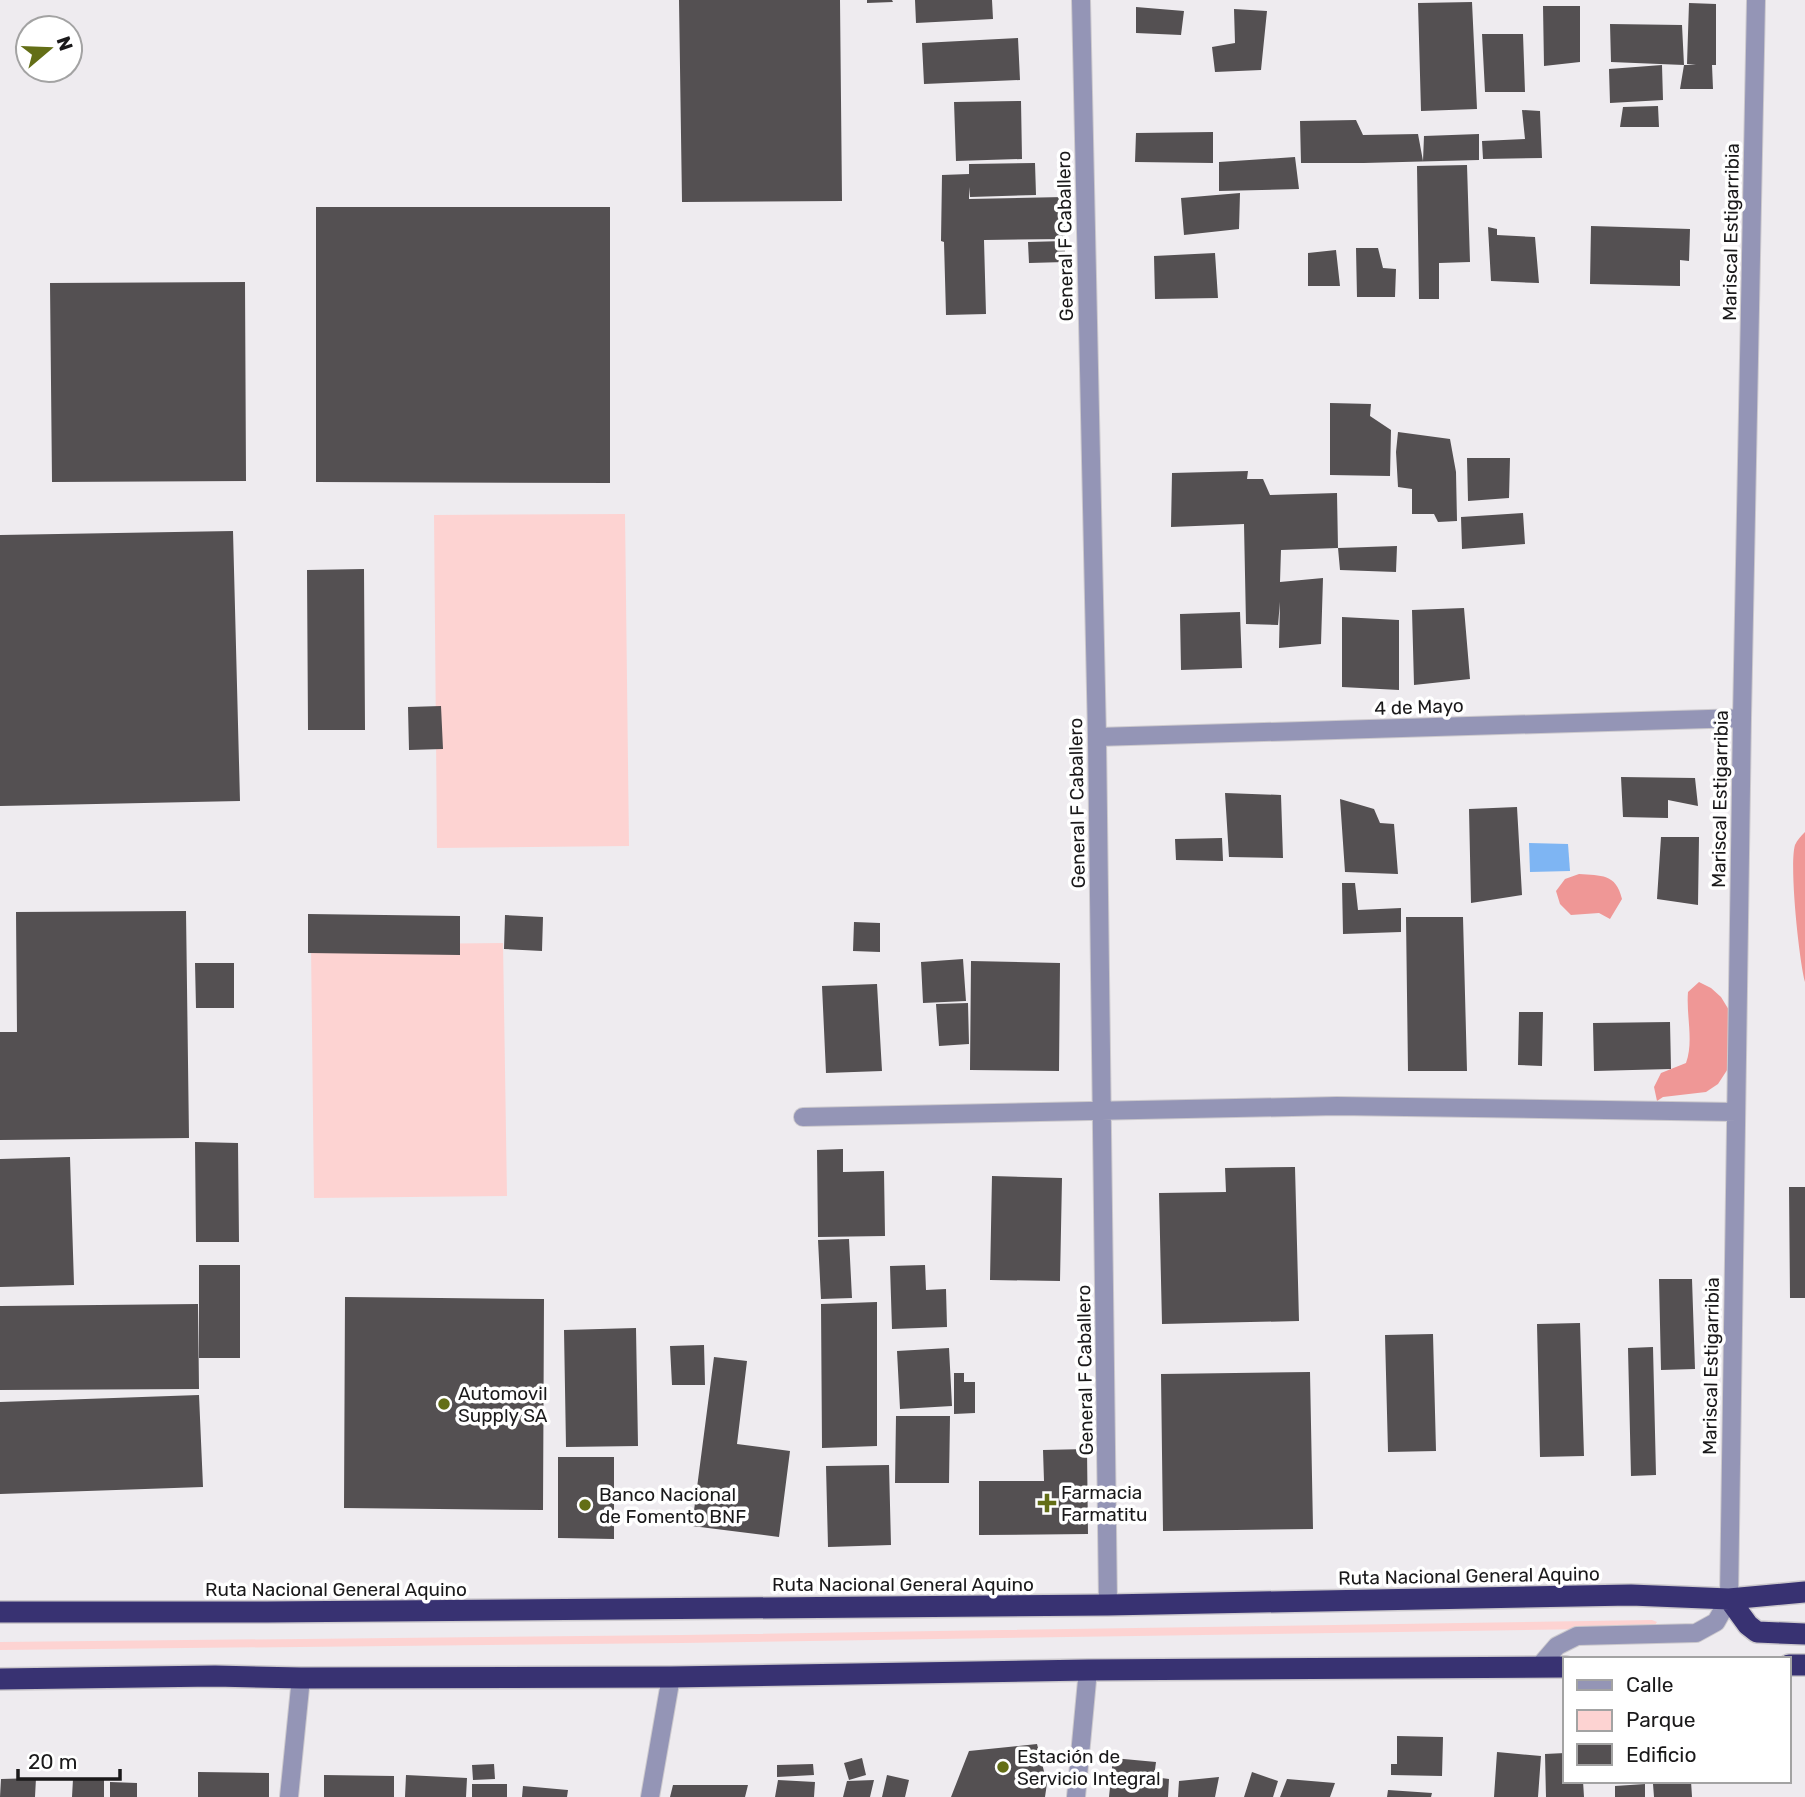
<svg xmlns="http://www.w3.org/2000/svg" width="1805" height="1797" viewBox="0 0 1805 1797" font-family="Rubik,sans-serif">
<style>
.green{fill:#fdd3d2}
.forest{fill:#ef9796}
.water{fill:#7eb5f3}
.building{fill:#545052}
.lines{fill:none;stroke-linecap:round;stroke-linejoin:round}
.minor-casing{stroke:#ccc9cd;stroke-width:20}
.highway-casing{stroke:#ccc9cd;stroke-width:24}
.minor{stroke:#9495b6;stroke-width:18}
.highway{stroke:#383272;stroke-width:21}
.poi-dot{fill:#636e16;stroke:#fff;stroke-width:2.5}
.labels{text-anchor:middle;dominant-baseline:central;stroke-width:7;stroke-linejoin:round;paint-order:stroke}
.street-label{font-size:19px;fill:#1a191a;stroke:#fff}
.poi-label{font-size:19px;fill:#1a191a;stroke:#fff;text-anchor:start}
</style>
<rect width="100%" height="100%" fill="#eeebef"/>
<!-- green -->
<path class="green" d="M625,514L629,846L437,848L434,515Z
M503,943L507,1196L314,1198L311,945Z
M1652,1620L1657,1622L1653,1628L682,1643L0,1650V1642L682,1635Z"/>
<!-- forest -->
<path class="forest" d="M1805,832V982C1799,960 1789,865 1795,845C1797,840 1801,836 1805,832Z
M1579,874C1601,876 1616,873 1622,899L1610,919L1599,913L1571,915L1560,904L1556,891L1565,879Z
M1699,982L1711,988L1721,997L1735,1020L1733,1061L1718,1084L1706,1092L1663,1097L1657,1101L1654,1087L1661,1073L1686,1063C1694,1041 1686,1016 1688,992Z"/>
<!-- water -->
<path class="water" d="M1529,843L1568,844L1570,871L1530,872Z"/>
<!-- building -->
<path class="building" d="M679,0H840L842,201L682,202Z
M867,0H892L893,2L867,3Z
M915,0H992L993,19L916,23Z
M1472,2L1477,109L1421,111L1418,3Z
M1689,3L1716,4V65H1712L1713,89H1680L1684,65H1696L1687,64Z
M1543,6H1580V62L1544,66Z
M1136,7L1184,11L1181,35L1136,33Z
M1234,9L1267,11L1261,70L1215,72L1212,47L1235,43Z
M1610,24L1682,25L1684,65L1611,62Z
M1482,34H1523L1525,92H1485Z
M1018,38L1020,80L924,84L922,43Z
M1662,65L1663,100L1610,103L1609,69Z
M1021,101L1022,159L956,161L954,102Z
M1658,106L1659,127H1620L1623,107Z
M1522,110L1540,111L1542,158L1483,159L1482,141L1525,139Z
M1356,120L1363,135L1418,134L1423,161L1424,136L1479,134V160L1364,163H1301L1300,121Z
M1213,132V163L1135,162L1136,133Z
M1295,157L1299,189L1219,191V162Z
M1035,163L1036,195L970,197L969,187V199L1064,197L1065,239L984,240L986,314L946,315L944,242L941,241L942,175L969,174V164Z
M1467,165L1470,262L1439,263V299H1419L1417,166Z
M1240,193L1239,229L1184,235L1181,198Z
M316,207H610V483L316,482Z
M1591,226L1690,229L1689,261L1680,260V286L1590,284Z
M1488,227L1497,229V235L1535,237L1539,283L1491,281Z
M1065,241V262L1029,263L1028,242Z
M1356,248H1378L1383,268L1396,269L1395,297H1357Z
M1336,250L1340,286H1308V253Z
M1215,253L1218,298L1155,299L1154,256Z
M245,282L246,481L52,482L50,283Z
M1330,403L1371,404L1370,416L1391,430L1390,476L1330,475Z
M1398,432L1450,439L1456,472L1457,521L1438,522L1434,514H1412V489L1398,487L1396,452Z
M1467,458H1510L1509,498L1468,501Z
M1248,471L1247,479H1263L1270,495L1337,493L1338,548L1281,550L1280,582L1323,578L1321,644L1279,648L1280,602L1278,625L1246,624L1244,524L1171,527L1172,473Z
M1523,513L1525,544L1462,549L1461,517Z
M233,531L240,801L0,806V535Z
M1397,546L1396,572L1340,570L1338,548Z
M364,569L365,730H308L307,570Z
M1464,608L1470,679L1414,685L1412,610Z
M1240,612L1242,668L1181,670L1180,614Z
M1342,617L1399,620V690L1342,687Z
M441,706L443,749L409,750L408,707Z
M1621,777L1695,778L1698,806L1668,800V818L1623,817Z
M1225,793L1281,795L1283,858L1229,857Z
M1340,799L1374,809L1380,823L1394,824L1398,874L1345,872Z
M1517,807L1522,895L1471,903L1469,809Z
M1661,837H1699L1698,905L1657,899Z
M1222,838L1223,861L1176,860L1175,839Z
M1342,883H1355L1358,910L1401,908V932L1343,934Z
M186,911L189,1138L0,1140V1032H17L16,912Z
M308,914L460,916V955L308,953Z
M505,915L543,917L542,951L504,949Z
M1406,917H1463L1467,1071H1408Z
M854,922L880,923V952L853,951Z
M963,959L966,1001L923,1003L921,962Z
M971,961L1060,963L1059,1071L970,1070Z
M195,963H234V1008H196Z
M877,984L882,1071L826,1073L822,986Z
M968,1003L969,1044L939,1046L936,1004Z
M1519,1012H1543L1542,1066L1518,1065Z
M1670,1022L1671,1069L1594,1071L1593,1023Z
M195,1142L238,1143L239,1242H196Z
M843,1149V1172L884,1171L885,1236L818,1237L817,1150Z
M70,1157L74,1285L0,1287V1159Z
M1295,1167L1299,1321L1162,1324L1159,1193L1226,1192L1225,1168Z
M992,1176L1062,1178L1060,1281L990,1280Z
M1789,1187H1805V1298H1790Z
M849,1239L852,1298L821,1299L818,1240Z
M199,1265H240V1358H199Z
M925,1265L926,1290L946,1289L947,1327L892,1329L890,1266Z
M1659,1279H1692L1695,1369L1661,1370Z
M345,1297L544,1299L543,1510L344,1508Z
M877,1302V1446L822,1448L821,1304Z
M198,1304L199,1389L0,1390V1306Z
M1580,1323L1584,1456L1540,1457L1537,1324Z
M636,1328L638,1446L566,1447L564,1330Z
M1433,1334L1436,1451L1388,1452L1385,1335Z
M704,1345L705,1385H672L670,1346Z
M1653,1347L1656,1475L1631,1476L1628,1348Z
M949,1348L952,1406L900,1409L897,1351Z
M714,1357L747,1361L737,1444L790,1451L779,1537L692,1526Z
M1310,1372L1313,1529L1163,1531L1161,1374Z
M954,1373H964V1382H975V1413L954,1414Z
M199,1395L203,1487L0,1494V1402Z
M896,1416H950L949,1483H895Z
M1087,1449L1088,1534L979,1535V1481H1044L1043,1450Z
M558,1457H614V1539L558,1538Z
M889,1465L891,1545L828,1547L826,1466Z
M1397,1736L1443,1737L1442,1776L1391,1775V1764H1397Z
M1037,1744L1047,1783L1045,1797H951L969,1751Z
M1497,1752L1541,1756L1538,1797H1494Z
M1565,1753V1781H1583L1584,1797H1546L1545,1754Z
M862,1758L866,1775L849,1780L844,1763Z
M1113,1758L1156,1762L1154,1777L1169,1779L1168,1797H1109Z
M494,1764L495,1779L473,1780L472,1765Z
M813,1764L814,1775L777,1777V1765Z
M198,1772L269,1773V1797H198Z
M1252,1772L1278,1781L1273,1797H1244Z
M324,1775L394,1776V1797H324Z
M406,1775L467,1778L466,1797H405Z
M887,1775L909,1780L905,1797H882Z
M1219,1777L1215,1797H1178L1179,1781Z
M36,1778L35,1797H0L1,1779Z
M73,1779L104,1780V1797H72Z
M1287,1779L1335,1783L1330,1797H1280Z
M778,1780L815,1782L814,1797H775Z
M874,1780L870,1797H843L847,1781Z
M1691,1781L1692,1797H1654L1653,1784Z
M110,1782L137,1783V1797H110Z
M472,1784H507V1797H472Z
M1645,1784V1797H1615V1786Z
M673,1785H748L745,1797H670Z
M523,1786L568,1790L567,1797H522Z
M1388,1790L1432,1793L1431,1797H1387Z"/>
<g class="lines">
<defs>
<path id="minor" d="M1081,0L1097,737L1108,1605
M1097,737L1742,718
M803,1117L1337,1106L1736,1112
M1538,1668L1557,1646L1577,1636L1696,1633L1716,1622L1729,1599L1742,718L1756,0
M289,1797L301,1678
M650,1797L671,1677
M1076,1797L1088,1670"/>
<path id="highway" d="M1729,1599L1748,1625L1757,1632L1805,1634
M0,1612H267L1108,1605L1631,1595L1729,1599L1805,1592
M1789,1665H1805
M0,1679L215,1676L301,1678L671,1677L1088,1670L1565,1667"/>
</defs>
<!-- minor casing -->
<use href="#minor" class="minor-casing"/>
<!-- highway casing -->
<use href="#highway" class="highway-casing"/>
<!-- minor -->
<use href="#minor" class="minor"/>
<!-- highway -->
<use href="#highway" class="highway"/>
</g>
<!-- markers -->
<g class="poi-dot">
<circle cx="444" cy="1404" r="7"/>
<path d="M1043.5 1492.5h7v7h7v7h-7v7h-7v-7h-7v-7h7z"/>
<circle cx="585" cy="1505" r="7"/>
<circle cx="1003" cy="1767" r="7"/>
</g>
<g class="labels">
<!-- street labels -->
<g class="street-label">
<text transform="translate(1731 232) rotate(-89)">Mariscal Estigarribia</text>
<text transform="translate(1065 236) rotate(-91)">General F Caballero</text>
<text transform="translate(1419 707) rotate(-2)">4 de Mayo</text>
<text transform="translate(1720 799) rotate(-89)">Mariscal Estigarribia</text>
<text transform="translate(1077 803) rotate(-91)">General F Caballero</text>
<text transform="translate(1711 1366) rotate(-89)">Mariscal Estigarribia</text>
<text transform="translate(1085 1370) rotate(-91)">General F Caballero</text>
<text transform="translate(1469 1576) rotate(-1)">Ruta Nacional General Aquino</text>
<text x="903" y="1584">Ruta Nacional General Aquino</text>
<text x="336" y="1589">Ruta Nacional General Aquino</text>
</g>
<!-- poi labels -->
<g class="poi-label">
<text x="458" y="1393">Automovil<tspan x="458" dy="22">Supply SA</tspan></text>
<text x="1061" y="1492">Farmacia<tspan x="1061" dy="22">Farmatitu</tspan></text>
<text x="599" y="1494">Banco Nacional<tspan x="599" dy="22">de Fomento BNF</tspan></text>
<text x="1017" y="1756">Estación de<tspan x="1017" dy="22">Servicio Integral</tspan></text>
</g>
</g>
<!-- legend -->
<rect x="1563" y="1657" width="228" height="126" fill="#ffffff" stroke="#a3a3a3" stroke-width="2"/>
<rect x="1577" y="1680" width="35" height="10" fill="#9495b6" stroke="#a3a3a3" stroke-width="2"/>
<text x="1626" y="1692" font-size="21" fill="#1a191a">Calle</text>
<rect x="1577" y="1710" width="35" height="21" fill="#fdd3d2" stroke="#a3a3a3" stroke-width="2"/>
<text x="1626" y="1727" font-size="21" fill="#1a191a">Parque</text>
<rect x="1577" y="1744" width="35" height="21" fill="#545052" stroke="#a3a3a3" stroke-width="2"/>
<text x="1626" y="1762" font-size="21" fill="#1a191a">Edificio</text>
<!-- north arrow -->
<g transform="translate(49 49) rotate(71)"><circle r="33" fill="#ffffff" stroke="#a3a3a3" stroke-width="2"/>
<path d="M0-5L12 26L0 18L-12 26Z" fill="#636e16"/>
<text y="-10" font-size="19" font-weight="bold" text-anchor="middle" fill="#1a191a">N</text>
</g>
<!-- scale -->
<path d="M18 1769v10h102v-10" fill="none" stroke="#1a191a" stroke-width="3.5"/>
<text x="28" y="1769" font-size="21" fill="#1a191a" stroke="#ffffff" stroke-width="5" paint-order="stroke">20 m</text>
</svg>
